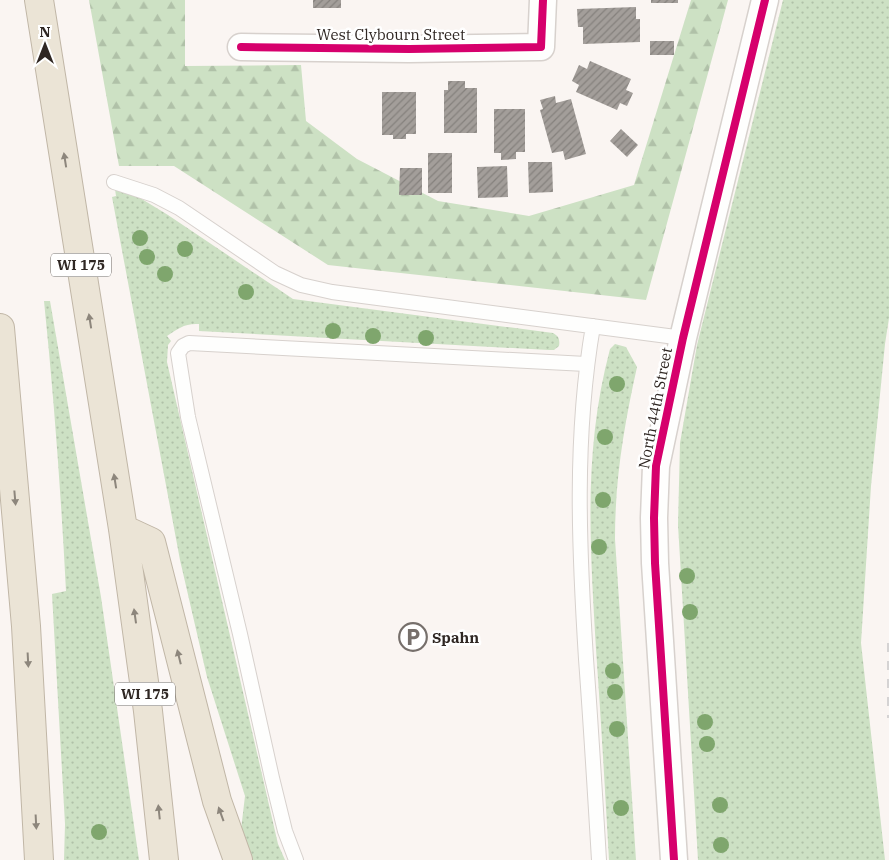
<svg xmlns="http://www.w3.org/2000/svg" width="889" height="860" viewBox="0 0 889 860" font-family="'IBM Plex Serif',serif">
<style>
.grass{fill:url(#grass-dots)}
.forest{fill:url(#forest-firs)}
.building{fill:url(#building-hatch)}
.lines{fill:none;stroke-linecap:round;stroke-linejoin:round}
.lane-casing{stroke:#d7d1cd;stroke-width:16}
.street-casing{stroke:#d7d1cd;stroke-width:29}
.highway-casing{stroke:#c0b6a6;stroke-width:30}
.lane{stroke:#fefefd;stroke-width:14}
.street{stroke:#fefefd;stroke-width:26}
.highway{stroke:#ebe4d6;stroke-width:28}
.rail{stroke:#d5d3d3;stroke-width:4;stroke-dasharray:9 9;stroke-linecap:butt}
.cycleway-casing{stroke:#fff;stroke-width:11}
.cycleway{stroke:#d6006c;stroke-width:8}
.tree{fill:#7fa66d}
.oneway{fill:#8d867c}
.labels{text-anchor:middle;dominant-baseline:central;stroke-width:5;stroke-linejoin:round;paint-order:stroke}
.shield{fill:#fff;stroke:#6d6865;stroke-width:1}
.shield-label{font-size:14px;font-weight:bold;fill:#2f2723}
.street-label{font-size:15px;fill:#2f2723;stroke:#fff}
.poi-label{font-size:15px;font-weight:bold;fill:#2f2723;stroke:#fff;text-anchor:start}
</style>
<defs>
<pattern id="grass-dots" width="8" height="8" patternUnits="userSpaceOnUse" patternTransform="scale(1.25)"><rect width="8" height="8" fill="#cde1c4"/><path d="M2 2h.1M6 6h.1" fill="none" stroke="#b0c1a8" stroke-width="1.8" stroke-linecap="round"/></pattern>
<pattern id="forest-firs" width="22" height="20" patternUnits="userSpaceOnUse" patternTransform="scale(1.25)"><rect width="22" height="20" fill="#cde1c4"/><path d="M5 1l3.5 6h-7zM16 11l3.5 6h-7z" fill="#b0c1a8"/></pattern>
<pattern id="building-hatch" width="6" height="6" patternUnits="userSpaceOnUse" patternTransform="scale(1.25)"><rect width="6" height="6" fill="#a39e9a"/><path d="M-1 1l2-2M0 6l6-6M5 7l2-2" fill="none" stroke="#85817d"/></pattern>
</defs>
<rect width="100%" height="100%" fill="#faf5f2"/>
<!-- grass -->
<path class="grass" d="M783,0H889V318L885,344L871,486L861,643L885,860H698L678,525L680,443L697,345Z
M114,182L168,215L293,299L553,333C559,336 560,340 559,346L554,350H549L199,331V324C185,323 177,329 167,336L171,341L168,345L167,362L278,844L285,860H249L240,838L245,796L207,677L180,560L112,197L116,196Z
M44,301H50L101,597L139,860H64L65,824L52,594L66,591C61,494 54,398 44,301Z
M615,344L626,347L637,367C624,426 615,478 615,539L636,860H609C605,790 601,719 596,649C590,545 583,450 610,349Z"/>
<!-- forest -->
<path class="forest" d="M89,0H185V66L301,65L306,121L357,159L438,201L529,216L634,185L691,0H728L646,300L328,265L174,166H119Z"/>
<!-- building -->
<path class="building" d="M313,0H341V8H313Z
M651,0H678V3H651Z
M636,7V19H640V42L583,44V27H578L577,9Z
M650,41H674V55H650Z
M590,61L631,79L626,90L633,93L627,106L620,103L617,110L576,92L579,85L572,81L579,65L587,69Z
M448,81H465V88H477V133H444V90H448Z
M382,92H416V134H406V139H393V135H382Z
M555,96L556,103L571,99L586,154L565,160L563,151L552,153L540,110L543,109L540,100Z
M494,109H525V152H516V159L501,160V153H494Z
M621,129L638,145L627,157L610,141Z
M428,153H452V193H428Z
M528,162H552L553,192L529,193Z
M507,166L508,197L478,198L477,167Z
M400,168H422V195H399Z"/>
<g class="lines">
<defs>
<path id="lane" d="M114,182L154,195L179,208L275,273L301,285L332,292L683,338
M593,326C574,437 579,548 586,659C591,726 595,793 599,860
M296,860L285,831L272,778L240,634L188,417L178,353L183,346L189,343L586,364"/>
<path id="street" d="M241,47L409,49L541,47L543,0
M674,860L655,563L654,518L656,466L683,338L765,0"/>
<path id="highway" d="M39,0L123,529L148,711L164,860
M0,328L26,626L39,860
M123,529L151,542L217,801L238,860"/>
</defs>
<!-- lane casing -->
<use href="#lane" class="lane-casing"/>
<!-- street casing -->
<use href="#street" class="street-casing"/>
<!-- highway casing -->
<use href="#highway" class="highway-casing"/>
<!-- lane -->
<use href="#lane" class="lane"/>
<!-- street -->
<use href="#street" class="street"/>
<!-- highway -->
<use href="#highway" class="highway"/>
<!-- rail -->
<path class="rail" d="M889,643V718"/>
<defs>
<path id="cycleway" d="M241,47L409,49L541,47L543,0
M674,860L655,563L654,518L656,466L683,338L765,0"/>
</defs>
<!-- cycleway casing -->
<use href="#cycleway" class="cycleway-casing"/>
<!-- cycleway -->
<use href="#cycleway" class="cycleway"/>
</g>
<!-- trees -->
<g class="tree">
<circle cx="140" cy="238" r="8"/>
<circle cx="185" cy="249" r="8"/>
<circle cx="147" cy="257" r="8"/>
<circle cx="165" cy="274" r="8"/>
<circle cx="246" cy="292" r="8"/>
<circle cx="333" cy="331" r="8"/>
<circle cx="373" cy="336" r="8"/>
<circle cx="426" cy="338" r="8"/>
<circle cx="617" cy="384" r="8"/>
<circle cx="605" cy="437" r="8"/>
<circle cx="603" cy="500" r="8"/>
<circle cx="599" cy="547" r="8"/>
<circle cx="687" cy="576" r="8"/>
<circle cx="690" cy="612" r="8"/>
<circle cx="613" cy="671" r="8"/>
<circle cx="615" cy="692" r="8"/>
<circle cx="705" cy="722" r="8"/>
<circle cx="617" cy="729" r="8"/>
<circle cx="707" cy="744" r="8"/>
<circle cx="720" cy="805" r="8"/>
<circle cx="621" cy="808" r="8"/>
<circle cx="99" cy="832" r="8"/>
<circle cx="721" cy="845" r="8"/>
</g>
<!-- one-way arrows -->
<defs><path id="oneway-solid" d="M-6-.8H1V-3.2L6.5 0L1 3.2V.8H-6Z" transform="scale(1.25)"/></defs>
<g class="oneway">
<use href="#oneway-solid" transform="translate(65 160) rotate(-99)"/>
<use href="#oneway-solid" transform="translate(90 321) rotate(-99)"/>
<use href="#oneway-solid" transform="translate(115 481) rotate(-99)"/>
<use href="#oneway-solid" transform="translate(15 498) rotate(85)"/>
<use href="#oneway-solid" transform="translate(135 616) rotate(-98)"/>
<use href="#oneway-solid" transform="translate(179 657) rotate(-104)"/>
<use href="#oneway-solid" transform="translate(28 660) rotate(87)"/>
<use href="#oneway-solid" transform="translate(159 812) rotate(-96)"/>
<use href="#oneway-solid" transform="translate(221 814) rotate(-110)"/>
<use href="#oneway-solid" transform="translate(36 822) rotate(87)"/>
</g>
<!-- icons -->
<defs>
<symbol id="parking-ring" viewBox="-11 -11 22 22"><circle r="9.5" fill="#fff" stroke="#766f6b" stroke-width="1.5"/><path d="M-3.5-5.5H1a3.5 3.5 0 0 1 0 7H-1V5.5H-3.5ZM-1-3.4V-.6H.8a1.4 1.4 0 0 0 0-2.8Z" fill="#766f6b"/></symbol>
</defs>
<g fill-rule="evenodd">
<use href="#parking-ring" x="397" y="621" width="32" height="32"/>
</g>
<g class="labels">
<!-- shield labels -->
<g class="shield">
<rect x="51" y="253.5" width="60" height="23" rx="4"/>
<rect x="115" y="682.5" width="60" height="23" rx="4"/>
</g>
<g class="shield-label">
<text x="81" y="265">WI 175</text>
<text x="145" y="694">WI 175</text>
</g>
<!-- street labels -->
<g class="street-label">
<text x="391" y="34">West Clybourn Street</text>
<text transform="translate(655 408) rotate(-79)">North 44th Street</text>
</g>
<!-- poi labels -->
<g class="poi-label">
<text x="432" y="637">Spahn</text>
</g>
</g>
<!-- north arrow -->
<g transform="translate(45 45)" stroke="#ffffff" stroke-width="4" paint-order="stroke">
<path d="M0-4L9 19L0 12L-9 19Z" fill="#2f2723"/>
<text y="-8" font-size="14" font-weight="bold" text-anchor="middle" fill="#2f2723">N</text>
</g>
</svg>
